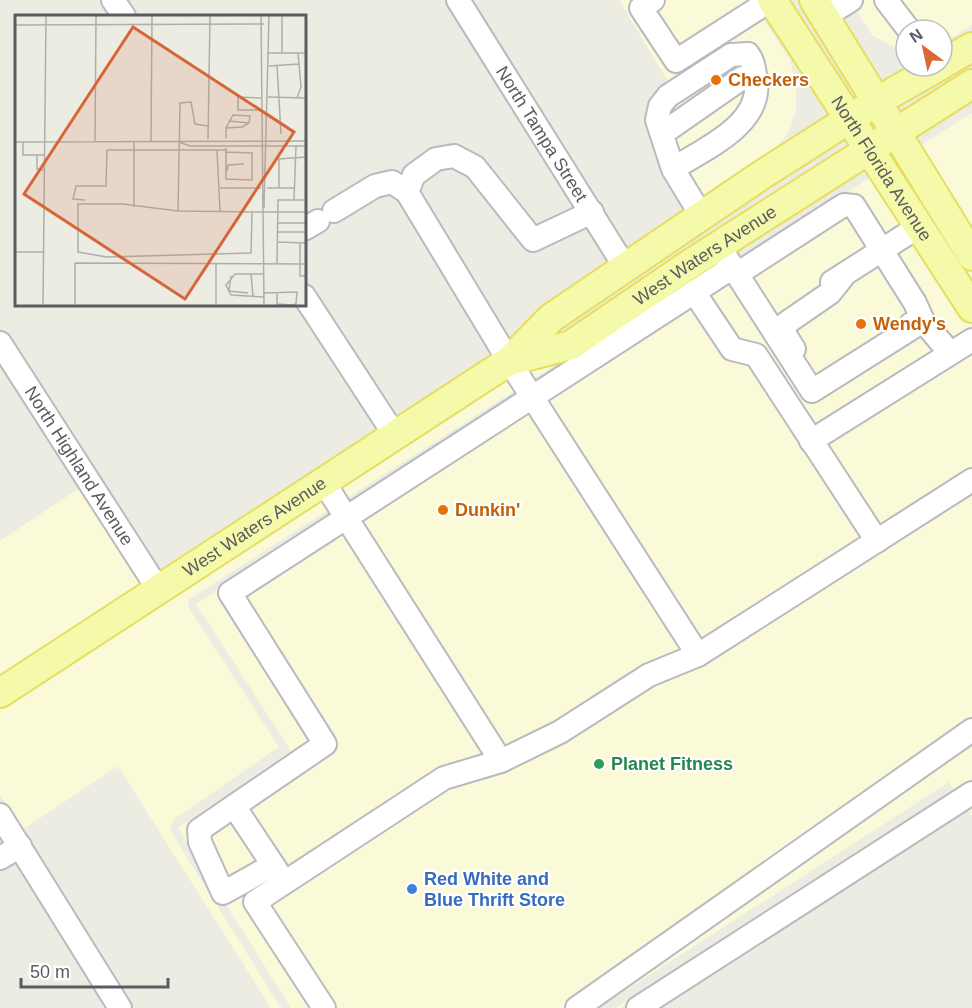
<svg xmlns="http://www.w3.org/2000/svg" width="972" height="1008" viewBox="0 0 972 1008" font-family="Arial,sans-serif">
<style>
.commercial{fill:#fbfad8}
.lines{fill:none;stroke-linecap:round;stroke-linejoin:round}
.minor-casing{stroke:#b9bac0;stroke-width:26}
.major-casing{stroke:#e7de60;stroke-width:32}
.minor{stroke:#fff;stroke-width:22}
.major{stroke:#f5f9aa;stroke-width:28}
.food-dot{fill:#e8710a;stroke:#fff;stroke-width:2}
.leisure-dot{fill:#2e9e5b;stroke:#fff;stroke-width:2}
.shop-dot{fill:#3f7fe0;stroke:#fff;stroke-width:2}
.labels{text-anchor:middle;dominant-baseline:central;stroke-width:4.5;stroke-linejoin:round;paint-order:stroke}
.food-label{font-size:18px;font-weight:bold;fill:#c56008;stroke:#fff;text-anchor:start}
.street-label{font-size:18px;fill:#5a5c62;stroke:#fff}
.leisure-label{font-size:18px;font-weight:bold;fill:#27864d;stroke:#fff;text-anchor:start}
.shop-label{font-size:18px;font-weight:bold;fill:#366cbe;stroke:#fff;text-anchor:start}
.inset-road{fill:none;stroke:#aeaeab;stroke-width:1.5}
.view{fill:#d66639;fill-opacity:0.15;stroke:#d66639;stroke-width:3}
.inset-edge{fill:none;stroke:#5a5c62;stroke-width:3}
</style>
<rect width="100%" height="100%" fill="#ecece2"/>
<!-- commercial -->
<path class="commercial" d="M619,0H751L790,60L796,88V110L789,132L753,175L700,203L648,109L672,88Z
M849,0H972V25L942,44V30H906V50H899L872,35Z
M972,113V816L949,782L598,1008H291L178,828L291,751L196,604Z
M566,358L188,600L189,608L279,747L173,820L170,830L281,1008H271L118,766L22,830L0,795V706L508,375Z
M81,487L143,585L0,679V541Z
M886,833L621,1008H616Z"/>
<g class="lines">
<defs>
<g id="minor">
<path d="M113,0L124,16"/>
<path id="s1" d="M458,0L625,267"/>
<path d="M653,0L641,8L676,61L771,0"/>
<path d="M886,0L909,30"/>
<path d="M824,17L851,0"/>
<path d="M663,133L742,78L749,79L756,86"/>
<path d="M673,169L657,120L660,106L668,96L731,55L748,54C754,62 754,70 756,80C762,125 705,148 673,169L701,215"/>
<path d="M334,211L375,186L392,182L407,192"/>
<path d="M592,212L533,240L475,167L454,156L436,159L414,175L407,192L509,361L698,655"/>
<path d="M304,229L318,221"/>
<path d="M726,257L812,391L923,321L915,303L854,206L844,205L836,210L737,274"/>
<path d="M832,282L918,227"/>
<path d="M694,292L732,349L756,355L877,541"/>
<path d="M304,296L394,434"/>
<path d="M911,324L923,321L950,353"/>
<path id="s2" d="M0,343L158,589"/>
<path d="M794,349L785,335V324L830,293L845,274"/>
<path d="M811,441L972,340"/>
<path d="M323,481L501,761"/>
<path d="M234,806L281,877"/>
<path d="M0,815L120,1008"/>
<path d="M0,858L20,846"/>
<path d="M273,865L223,893L200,842L199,830L325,744L230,593L733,267"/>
<path d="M324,1008L255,902L444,778L501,761L560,732L649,675L698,655L972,480"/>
<path d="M577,1008L972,730"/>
<path d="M638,1008L972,793"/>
</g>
<g id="major">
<path id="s3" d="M772,0L972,308"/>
<path d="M814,0L972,256"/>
<path d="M942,64L972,47"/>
<path id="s4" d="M509,361L571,345L693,262L972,84"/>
<path id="s5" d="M0,693L509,361L551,318L760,176L876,102L939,66"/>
</g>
</defs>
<!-- minor casing -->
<use href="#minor" class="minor-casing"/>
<!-- major casing -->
<use href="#major" class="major-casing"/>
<!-- minor -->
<use href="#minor" class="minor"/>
<!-- major -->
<use href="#major" class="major"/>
</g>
<!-- markers -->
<g class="food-dot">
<circle cx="716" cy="80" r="6"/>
<circle cx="861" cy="324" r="6"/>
<circle cx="443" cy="510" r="6"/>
</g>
<circle class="leisure-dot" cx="599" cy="764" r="6"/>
<circle class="shop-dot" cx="412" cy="889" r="6"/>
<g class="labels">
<!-- food labels -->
<g class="food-label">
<text x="728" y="80">Checkers</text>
<text x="873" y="324">Wendy's</text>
<text x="455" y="510">Dunkin'</text>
</g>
<!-- street labels -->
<g class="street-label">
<text stroke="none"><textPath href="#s1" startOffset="158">North Tampa Street</textPath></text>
<text stroke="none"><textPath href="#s3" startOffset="201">North Florida Avenue</textPath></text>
<text stroke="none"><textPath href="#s4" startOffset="225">West Waters Avenue</textPath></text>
<text stroke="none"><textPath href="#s2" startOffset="146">North Highland Avenue</textPath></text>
<text stroke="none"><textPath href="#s5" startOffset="304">West Waters Avenue</textPath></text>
</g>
<!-- leisure labels -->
<g class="leisure-label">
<text x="611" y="764">Planet Fitness</text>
</g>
<!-- shop labels -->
<g class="shop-label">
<text x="424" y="879">Red White and<tspan x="424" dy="21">Blue Thrift Store</tspan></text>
</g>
</g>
<!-- overview -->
<g transform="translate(15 15)">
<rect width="291" height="291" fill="#ecece2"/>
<path class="inset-road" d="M246,1L249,290M267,1V38M0,10L249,9M252,38H291M262,50L266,119M254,51L284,49M253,82L291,83M282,83L286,72L283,38M246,95H223V82L246,83M214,106L234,108M211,113L218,100L235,101L234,108M211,123V113L227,112L234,108M193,124L195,1M0,127L291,126M8,127V140H30M80,127L81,1M136,127L137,1M164,127L175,131H291M211,133V164L237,165V138L211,137M202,135L205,196M22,140V154L30,155M212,156L213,150L229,149M205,173H246M252,173H279M264,173V144L291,142M70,185L58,184L61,171H91L92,135H211M279,185L281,131M119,192V127M249,193L254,1M163,196L165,88L176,87L180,109L193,111M237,197L236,238L92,242L63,237V189H108L163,196L249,197H291M263,208H291M263,217H291M263,227L291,228M285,227V249H291M0,237H28M262,249L263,185H291M236,259L238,281M216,261L214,276L233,278M249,278L282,277L281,289L277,290M262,278V289L277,290M249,282L216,280L211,270L220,259H249M28,290L31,1M60,290V248L285,249V261H291M201,290V249"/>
<path class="view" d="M118,12L279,117L170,284L9,179Z"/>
<rect width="291" height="291" class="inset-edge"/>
</g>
<!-- north arrow -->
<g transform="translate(924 48) rotate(327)"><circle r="28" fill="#ffffff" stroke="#bdbec0" stroke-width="1.5"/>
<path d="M0-4.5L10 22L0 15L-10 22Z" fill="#dd6737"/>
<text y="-9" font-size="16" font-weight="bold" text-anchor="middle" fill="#5a5c62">N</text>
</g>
<!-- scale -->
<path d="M21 978v9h147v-9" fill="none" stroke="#5a5c62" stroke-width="3"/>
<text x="30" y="978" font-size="18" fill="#5a5c62" stroke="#ffffff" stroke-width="4.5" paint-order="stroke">50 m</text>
</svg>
